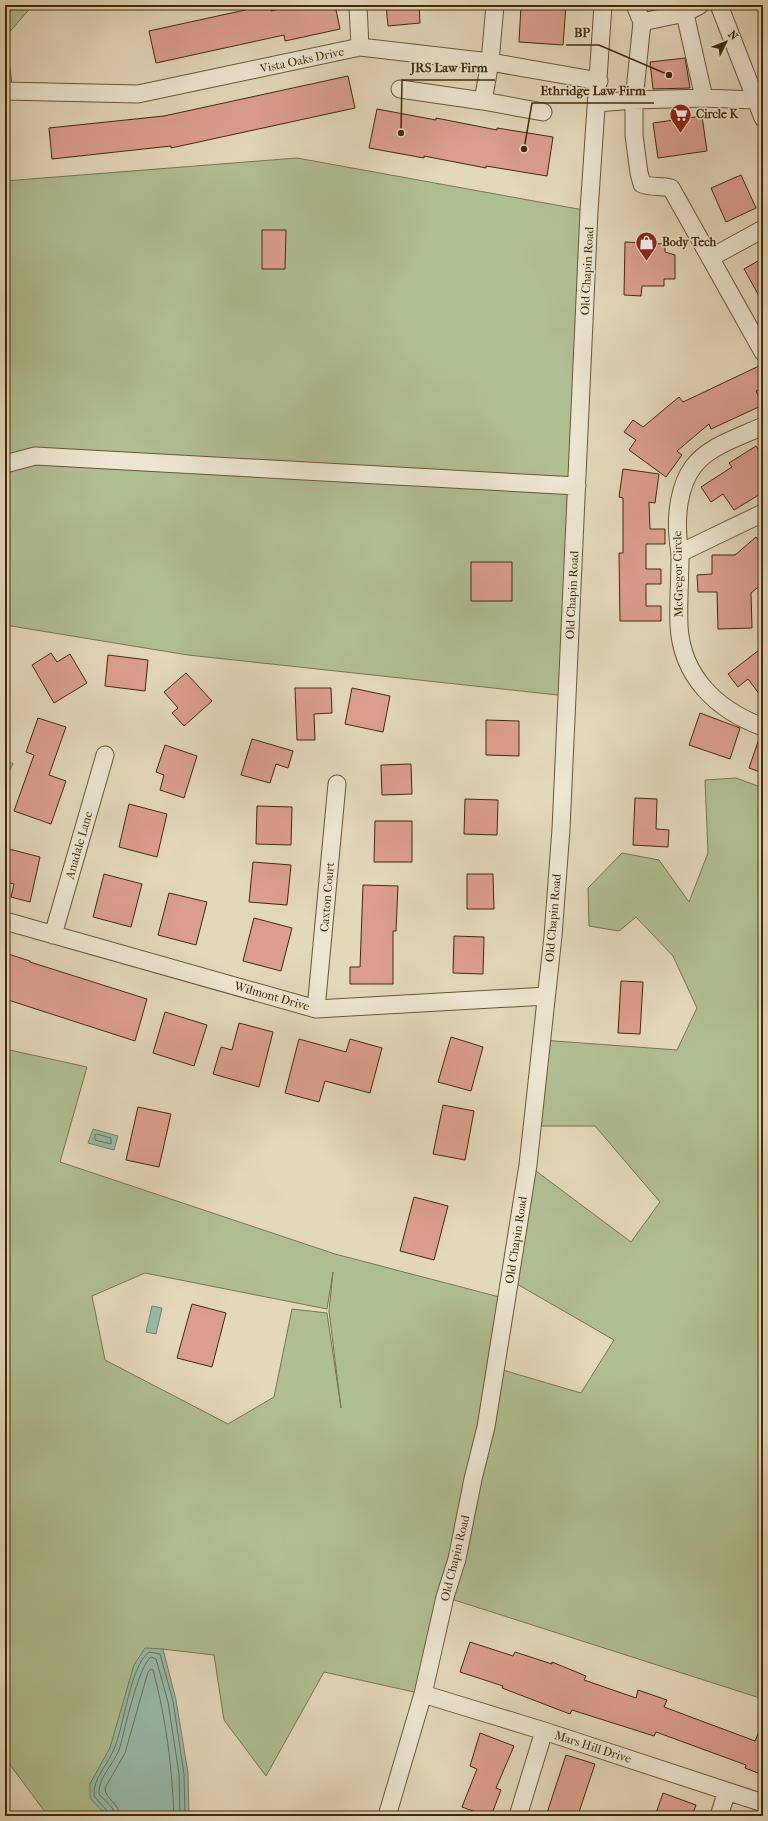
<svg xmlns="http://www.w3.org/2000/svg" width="768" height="1821" viewBox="0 0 768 1821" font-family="'IM FELL French Canon',serif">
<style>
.green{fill:#b0bf92;stroke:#78744c;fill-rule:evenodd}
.water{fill:#97bbaa;stroke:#758168}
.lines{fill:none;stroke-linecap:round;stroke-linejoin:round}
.shore{stroke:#6c7258;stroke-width:1}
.building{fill:#dc9f8e;stroke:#412a06}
.minor-casing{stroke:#6a5633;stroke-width:19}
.minor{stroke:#ede6d2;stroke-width:17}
.labels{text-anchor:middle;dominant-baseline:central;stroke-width:3;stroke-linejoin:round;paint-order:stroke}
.street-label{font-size:12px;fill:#412a06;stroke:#ede6d2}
.poi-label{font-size:12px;font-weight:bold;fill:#412a06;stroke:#ede6d2;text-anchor:start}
.leader{fill:none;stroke:#412a06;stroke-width:1.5}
.callout-dot{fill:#412a06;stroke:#ede6d2;stroke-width:1.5}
.callout-label{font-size:13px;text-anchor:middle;font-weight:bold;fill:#412a06;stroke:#ede6d2;stroke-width:3;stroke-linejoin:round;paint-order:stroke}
</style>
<rect width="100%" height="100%" fill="#e4d8ba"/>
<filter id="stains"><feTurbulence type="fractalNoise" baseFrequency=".005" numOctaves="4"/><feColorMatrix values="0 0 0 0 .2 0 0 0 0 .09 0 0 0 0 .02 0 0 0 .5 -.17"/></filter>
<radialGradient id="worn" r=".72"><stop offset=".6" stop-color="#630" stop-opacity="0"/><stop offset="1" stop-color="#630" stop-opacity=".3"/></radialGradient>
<!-- green -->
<path class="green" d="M5,5H33L6,36L13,92L5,91Z
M297,158L589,211L567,696L188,655L5,625V181Z
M736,778L763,788V1699L445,1597L423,1694L324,1672L266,1776L224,1720L214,1655L162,1649L134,1665L110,1748L90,1784L112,1816H48L5,1758V1049L87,1067L60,1162L335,1254L507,1299L496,1368L581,1393L614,1340L510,1280L528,1165L631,1242L660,1202L595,1126H532L541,1040L677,1050L697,1008L673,956L636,917L619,931L589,926L588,888L622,853L659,860L689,902L708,853L705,780ZM333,1272L329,1311L341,1408L327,1313L292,1309L274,1397L228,1424L105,1360L92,1296L145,1273L327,1309Z"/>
<!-- water -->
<path class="water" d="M5,759L13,764L5,778Z
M93,1129L118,1136L114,1150L88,1143Z
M152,1306L162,1308L156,1334L146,1332Z
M145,1648L163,1649L176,1700L188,1773L189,1816H107L90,1798V1784L110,1748L134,1665Z"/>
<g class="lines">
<!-- shore -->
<path class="shore" d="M97,1134L111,1138V1144L95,1140V1135Z
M109,1816L108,1812L94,1796C93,1778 107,1766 114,1749C124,1727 130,1666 149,1652L160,1654L173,1701L184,1774L185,1816
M114,1816L113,1809L99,1794C98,1777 115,1763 120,1747C125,1729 138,1667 151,1657L156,1659L168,1702L179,1774L180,1816
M120,1816C120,1804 105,1799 105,1788L125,1753L148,1672L151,1669L153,1670C166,1718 172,1766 174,1816"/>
</g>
<!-- building -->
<path class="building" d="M268,5H270L271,11L298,5H335L340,29L285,41L284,35L156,63L149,31Z
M386,5H419L420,23L388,26Z
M521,5H566L563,45L519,42Z
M685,58L690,88L653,89L650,62Z
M348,76L355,108L171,148V146L52,159L49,128L164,116Z
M377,109L436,120V118L497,130V128L553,137L547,176L486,166V168L424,156V158L369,148Z
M702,116L707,151L658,158L653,123Z
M741,175L756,208L726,222L711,188Z
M262,230H286L285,269H262Z
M625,242L665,244V252L675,255V279H664V286H642L641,296L624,295Z
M763,258V303L744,269Z
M759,366L763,374V388L756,391L763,405L711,429L709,424L677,451L682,455L666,477L629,450L636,440L624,432L633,420L643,427L679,397L683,402Z
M756,446L763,457V485L759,488L762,493L734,510L723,494L711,502L701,487L732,467L729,463Z
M623,469L659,474L655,503L649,502L650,529H665V544H646V569H661V584H646V606H661V621H620L619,553H623V498L619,497Z
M756,537L763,546V583L751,593L752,628L718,629L717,592H698L697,575L712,574V555H735Z
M471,562H512V601H471Z
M763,647V699L748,679L738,687L728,674Z
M51,653L57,662L70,654L87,683L54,703L32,665Z
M108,655L148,660L145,691L105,686Z
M186,673L212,701L184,726L172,713L178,708L164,692Z
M295,688H331L332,713L314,714L315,740H297Z
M352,688L390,696L383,732L345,724Z
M700,713L740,728L730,759L689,745Z
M38,718L66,727L49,775L66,781L51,824L14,811L34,755L26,752Z
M486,720L519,721V756L486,755Z
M760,736L763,737V773L749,768Z
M252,739L293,751L288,768L276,764L270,783L241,775Z
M165,745L197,756L184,798L160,790L164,775L156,772Z
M411,764L412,794L382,795L381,765Z
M635,798L657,799L656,829L669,830L668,847L633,845Z
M465,799L498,800L497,835L464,834Z
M129,804L167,814L157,857L119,847Z
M257,806L292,807L291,845L256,844Z
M375,821H412V862H374Z
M5,848L40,857L30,902L11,897L14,884L5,882Z
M253,862L291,865L287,905L249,902Z
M104,874L142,884L131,927L93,917Z
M467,874H493L494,909H467Z
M363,885L398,886L396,931H393V984H350V967H360Z
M169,893L207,902L196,945L158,935Z
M254,918L292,928L281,971L243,961Z
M454,936L484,937L483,974L453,973Z
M5,953L30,961V962L147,999L135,1041L5,999Z
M621,981L643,982L640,1034L618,1033Z
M165,1012L207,1025L194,1066L153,1053Z
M239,1023L273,1032L259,1087L213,1074L221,1047L232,1050Z
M451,1037L483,1047L471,1091L438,1082Z
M299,1039L346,1052L350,1039L382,1048L370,1093L325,1081L319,1102L285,1093Z
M443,1105L474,1111L465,1160L433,1154Z
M138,1107L171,1114L159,1167L126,1160Z
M414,1197L448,1206L434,1260L400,1251Z
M192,1304L226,1313L212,1367L177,1358Z
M470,1642L513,1656L515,1652L552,1664V1662L586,1676L584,1680L636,1698L638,1690L667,1700L664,1707L755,1741L763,1722V1775L745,1768L746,1765L656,1732L654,1736L572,1710L570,1714L502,1688L503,1686L460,1672Z
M480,1733L514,1746L496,1788L501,1790L491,1816H486L462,1807L477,1769L470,1766Z
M566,1755L595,1764L581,1806L578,1816H546Z
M663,1793L696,1805L692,1816H655Z"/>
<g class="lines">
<defs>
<path id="minor" d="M358,5L360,47
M635,5L642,22L634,100V135L639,173L642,184C652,188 661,185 671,188L763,352
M683,5L704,98
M719,5L763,118
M642,22L685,13L700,5
M400,89L483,101L490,62L495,5
M5,91L138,94L360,47L490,62L599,81
M483,101L543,112
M597,103L634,100L704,98L755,100L763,94
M710,258L763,229
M763,426C740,437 708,446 693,467C679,486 676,515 678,537C678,544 680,549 680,556C680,579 678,602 679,626C682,677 717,710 763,727
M5,464L35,456L577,486
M680,553L763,513
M5,921L316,1009L546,996
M53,935L105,755
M316,1009L337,784
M423,1694L544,1731L763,1803
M387,1816L423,1694L445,1597L457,1559L473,1479L486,1427L528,1165L553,936L561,829L589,211L603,5
M518,1816L544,1731
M719,1816L727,1791"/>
</defs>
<!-- minor casing -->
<use href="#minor" class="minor-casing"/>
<!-- minor -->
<use href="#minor" class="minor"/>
</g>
<!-- icons -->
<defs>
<symbol id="supermarket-pin" viewBox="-11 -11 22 30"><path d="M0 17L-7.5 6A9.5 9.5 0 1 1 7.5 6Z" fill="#8f2418" stroke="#ede6d2"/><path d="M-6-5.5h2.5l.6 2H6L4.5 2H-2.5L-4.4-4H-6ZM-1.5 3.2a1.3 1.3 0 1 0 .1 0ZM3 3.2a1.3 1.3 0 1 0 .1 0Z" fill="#fff"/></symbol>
<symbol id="shop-pin" viewBox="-11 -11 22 30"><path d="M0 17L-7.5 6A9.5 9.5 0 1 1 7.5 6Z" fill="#8f2418" stroke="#ede6d2"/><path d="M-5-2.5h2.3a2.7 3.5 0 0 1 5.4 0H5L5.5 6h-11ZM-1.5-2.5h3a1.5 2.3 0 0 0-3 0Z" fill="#fff"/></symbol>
</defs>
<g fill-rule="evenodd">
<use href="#supermarket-pin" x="668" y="102" width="25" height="34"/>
<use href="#shop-pin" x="634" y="230" width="25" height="34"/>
</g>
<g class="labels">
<!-- street labels -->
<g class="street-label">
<text transform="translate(302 60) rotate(-12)">Vista Oaks Drive</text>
<text transform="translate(587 271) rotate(-87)">Old Chapin Road</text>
<text transform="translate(678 574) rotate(-91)">McGregor Circle</text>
<text transform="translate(572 595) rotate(-87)">Old Chapin Road</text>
<text transform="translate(79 845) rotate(-74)">Anadale Lane</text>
<text transform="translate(327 897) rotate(-85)">Caxton Court</text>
<text transform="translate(553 918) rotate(-85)">Old Chapin Road</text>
<text transform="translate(272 996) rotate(16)">Wilmont Drive</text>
<text transform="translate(516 1240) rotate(-81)">Old Chapin Road</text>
<text transform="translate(455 1558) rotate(-76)">Old Chapin Road</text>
<text transform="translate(593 1747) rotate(18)">Mars Hill Drive</text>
</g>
<!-- poi labels -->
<g class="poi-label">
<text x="696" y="114">Circle K</text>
<text x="662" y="242">Body Tech</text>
</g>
</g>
<!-- callouts -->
<path class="leader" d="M669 75L599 45H566M401 133L402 80H495M524 149L532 103H654"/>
<g class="callout-dot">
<circle cx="669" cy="75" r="4"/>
<circle cx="401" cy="133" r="4"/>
<circle cx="524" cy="149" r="4"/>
</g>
<g class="callout-label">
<text x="582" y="37">BP</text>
<text x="449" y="72">JRS Law Firm</text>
<text x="593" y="95">Ethridge Law Firm</text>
</g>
<!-- margin -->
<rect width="768" height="1821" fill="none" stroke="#e4d8ba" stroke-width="20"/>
<rect x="6" y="6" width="756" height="1809" fill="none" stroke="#412a06" stroke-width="2"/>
<rect x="10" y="10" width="748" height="1801" fill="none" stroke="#412a06"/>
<!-- north arrow -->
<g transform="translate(726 42) rotate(47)" stroke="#ede6d2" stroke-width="3" paint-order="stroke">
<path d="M0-3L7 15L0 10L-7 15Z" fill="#412a06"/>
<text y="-6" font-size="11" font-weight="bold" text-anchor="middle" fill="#412a06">N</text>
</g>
<rect width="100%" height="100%" filter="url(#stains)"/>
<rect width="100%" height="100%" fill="url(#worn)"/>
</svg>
